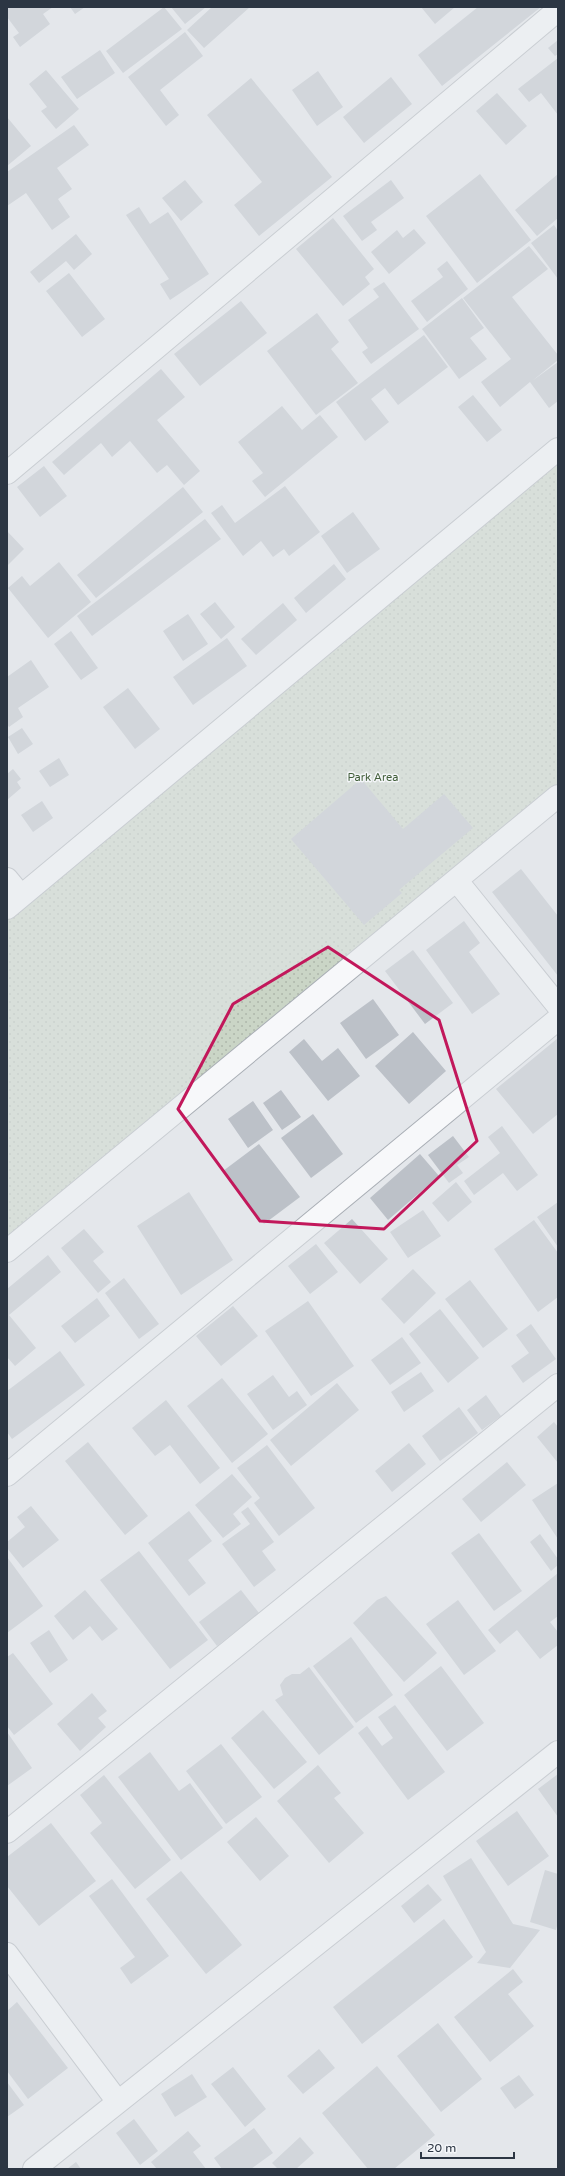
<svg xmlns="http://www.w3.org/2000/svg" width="565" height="2176" viewBox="0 0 565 2176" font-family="'Varela Round',sans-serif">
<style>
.grass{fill:url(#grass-dots)}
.building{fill:#bcc1c8}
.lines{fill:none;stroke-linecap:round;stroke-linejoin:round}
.minor-casing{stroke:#a9aeb5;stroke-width:24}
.minor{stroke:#f7f8fa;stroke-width:22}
.marked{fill:none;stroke:#c2185b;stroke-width:3;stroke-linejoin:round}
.labels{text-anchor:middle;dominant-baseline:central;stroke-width:3;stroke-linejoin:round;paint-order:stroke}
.park-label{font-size:11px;fill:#425f3a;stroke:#f4f6f9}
</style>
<defs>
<pattern id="grass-dots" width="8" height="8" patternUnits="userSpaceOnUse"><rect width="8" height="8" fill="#cad5c6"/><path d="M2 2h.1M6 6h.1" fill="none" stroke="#aeb7ab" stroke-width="1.8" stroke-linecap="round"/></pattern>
</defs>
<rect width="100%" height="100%" fill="#e4e7eb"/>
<!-- grass -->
<path class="grass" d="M558,449V796L7,1251V908Z"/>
<!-- building -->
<path class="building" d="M7,7H53L43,14L50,24L20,47L13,37L19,33L7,17Z
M70,7H85L75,14Z
M164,7L182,29L123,73L106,51Z
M171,7H206L185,24Z
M212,7H250L204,48L187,30Z
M421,7H455L435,24Z
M478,7H541L442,86L418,55Z
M185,32L203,56L160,90L179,115L166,126L128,77Z
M558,40V54L555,56L548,48Z
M100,50L115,73L77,99L61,77Z
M558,58V115L541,93L529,102L518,89Z
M46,70L79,109L56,129L41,111L47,107L29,84Z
M318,71L343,107L317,126L292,90Z
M391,77L412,104L364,143L343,117Z
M251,78L332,177L259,236L234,205L262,182L207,115Z
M497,93L527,126L506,145L476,111Z
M7,117L31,146L7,166Z
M74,125L89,145L57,168L72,189L58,199L70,217L52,230L26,193L7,206V172Z
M480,174L531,240L477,283L426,216Z
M558,174V218L537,236L515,210Z
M185,180L203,202L181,221L162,198Z
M391,180L404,198L371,222L377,230L362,241L343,216Z
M139,207L150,224L168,212L209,274L170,300L160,284L169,279L126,215Z
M333,218L374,269L365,277L370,284L343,306L296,249Z
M554,225L558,231V279L531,243Z
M414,229L426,243L389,274L371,252L397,230L403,238Z
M76,234L92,254L74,270L66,261L39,283L30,272Z
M529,246L548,269L512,297L558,355V360L532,381L558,362V401L549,408L530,382L500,407L481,382L511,359L463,298Z
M447,261L468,289L427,322L411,301L443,277L437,269Z
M69,273L105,319L82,337L46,291Z
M384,282L419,329L371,364L362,352L368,348L348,320L379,297L373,289Z
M462,298L484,328L470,338L487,359L459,379L422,329Z
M241,301L267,333L200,386L174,354Z
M317,313L339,342L331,349L358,383L316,415L267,351Z
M424,335L448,367L398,405L385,388L371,399L389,422L365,441L336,402Z
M161,369L185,397L157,420L200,471L184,485L167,465L157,473L130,441L112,457L101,443L64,475L52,462Z
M473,395L502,430L487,442L458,407Z
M282,406L302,430L320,415L338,437L265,497L252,481L263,473L238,442Z
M44,466L67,496L40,517L17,487Z
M285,486L320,532L289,556L284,549L273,557L261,541L243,556L211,513L222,505L235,523Z
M183,487L203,512L96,598L77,575Z
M353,512L380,549L347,573L321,536Z
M205,519L221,539L92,636L77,616Z
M7,531L24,549L7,566Z
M59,562L91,602L48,638L8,588L22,576L30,586Z
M334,564L346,579L306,613L294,598Z
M215,602L235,627L221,639L200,614Z
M283,603L297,620L256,655L241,639Z
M188,614L208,644L183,661L163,631Z
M71,631L98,668L81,680L54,644Z
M227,638L247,666L193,705L173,677Z
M31,660L49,687L18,708L23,717L9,727L7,724V677Z
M128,688L160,729L135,749L103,707Z
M22,728L33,744L18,754L8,737Z
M59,758L69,775L50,787L39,771Z
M13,769L21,779L17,782L21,788L7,800V774Z
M361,779L403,829L444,794L473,828L399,890L402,893L364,925L291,839Z
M42,801L53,818L33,832L21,815Z
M521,869L558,916V976L492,892Z
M464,921L480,943L469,952L500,994L472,1014L426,950Z
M413,950L453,1003L425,1024L385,971Z
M373,999L399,1035L366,1059L340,1023Z
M413,1032L446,1071L409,1104L375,1066Z
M558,1038V1114L533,1134L496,1089Z
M304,1039L322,1061L338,1048L360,1076L328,1101L289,1052Z
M281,1090L301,1117L282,1130L263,1103Z
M253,1101L273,1130L248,1148L228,1119Z
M313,1114L343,1154L311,1178L281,1138Z
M502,1126L538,1175L517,1191L503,1173L474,1195L464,1181L500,1153L488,1137Z
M453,1136L469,1157L457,1165L463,1173L449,1183L428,1155Z
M259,1144L300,1197L264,1224L223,1171Z
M420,1154L439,1176L388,1220L370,1198Z
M456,1182L472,1202L448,1222L432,1203Z
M189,1192L233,1260L181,1295L137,1226Z
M558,1202V1247L537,1217Z
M423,1210L441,1236L408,1258L390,1232Z
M352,1219L388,1259L360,1284L324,1243Z
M534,1220L558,1253V1297L538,1312L494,1249Z
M84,1229L104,1252L93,1261L111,1282L98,1293L61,1248Z
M316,1244L338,1272L310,1294L288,1266Z
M48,1255L61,1272L9,1315L36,1348L15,1366L7,1357V1289Z
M413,1269L436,1293L404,1324L381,1299Z
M124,1278L159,1324L139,1339L105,1293Z
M470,1280L508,1329L483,1348L445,1299Z
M97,1298L110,1316L75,1343L61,1326Z
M308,1301L354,1366L311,1396L265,1331Z
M233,1306L258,1336L221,1366L196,1336Z
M440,1309L479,1358L448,1383L409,1334Z
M531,1324L556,1359L523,1383L511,1366L529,1353L516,1335Z
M402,1337L421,1363L390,1385L371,1360Z
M60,1351L85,1385L12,1439L7,1432V1391Z
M421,1372L434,1391L404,1412L391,1392Z
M273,1375L289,1397L297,1391L307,1405L273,1430L247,1394Z
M222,1378L268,1434L232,1463L187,1406Z
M337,1383L359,1410L291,1466L270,1440Z
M486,1395L501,1416L482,1430L467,1410Z
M166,1400L220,1468L200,1484L170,1445L155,1456L132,1428Z
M459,1407L478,1433L440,1461L422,1436Z
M554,1422L558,1427V1463L537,1437Z
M88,1442L148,1516L125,1535L65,1461Z
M409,1443L426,1464L392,1492L375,1471Z
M267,1445L315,1508L279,1536L254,1503L260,1498L237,1468Z
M507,1462L526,1485L481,1522L462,1499Z
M232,1474L252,1497L233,1514L241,1524L223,1538L195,1505Z
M558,1483V1539L532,1500Z
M31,1506L59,1540L23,1568L7,1548V1542L25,1527L17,1517Z
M248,1507L274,1542L262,1551L276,1570L254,1587L222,1544L250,1524L241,1512Z
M189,1511L212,1541L188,1560L206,1583L189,1596L148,1543Z
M479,1533L522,1591L494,1611L451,1553Z
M540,1534L558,1559V1565L551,1571L530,1542Z
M139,1551L208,1640L170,1669L100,1580Z
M7,1557L43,1606L7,1633Z
M558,1573V1616L550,1622L558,1632V1645L540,1659L517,1630L500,1644L488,1630Z
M85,1590L118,1629L102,1641L90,1626L73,1640L54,1616Z
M241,1590L259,1613L217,1646L199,1622Z
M386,1596L437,1653L404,1682L353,1623L377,1600Z
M458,1600L496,1651L464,1675L426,1624Z
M49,1630L68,1660L50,1673L30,1643Z
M351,1637L393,1695L356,1723L313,1666Z
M13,1653L53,1704L14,1735L7,1726V1657Z
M441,1666L484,1723L447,1751L404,1695Z
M309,1667L354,1727L319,1755L275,1700L283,1695L280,1685L285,1678L292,1674H300Z
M92,1693L107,1711L98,1718L106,1727L80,1751L57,1724Z
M395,1705L445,1772L408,1800L358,1733L367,1726L382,1746L393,1738L378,1717Z
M263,1710L307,1762L274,1789L231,1738Z
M7,1732L32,1768L7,1786Z
M221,1744L262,1797L226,1824L186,1771Z
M150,1752L179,1791L190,1783L223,1828L181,1860L118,1777Z
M318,1765L341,1793L334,1798L364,1833L329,1863L277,1801Z
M558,1774V1817L538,1789Z
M104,1775L171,1860L135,1889L90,1833L102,1823L80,1795Z
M517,1811L549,1856L508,1886L476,1841Z
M256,1817L289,1856L260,1881L227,1842Z
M51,1823L96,1881L39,1926L7,1886V1857Z
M471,1858L513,1924L540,1930L510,1968L477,1963L486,1952L443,1876Z
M545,1870L558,1874V1922L556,1930L530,1922Z
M181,1871L242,1945L206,1974L146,1899Z
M112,1879L169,1956L131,1984L120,1968L135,1957L89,1896Z
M428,1884L442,1900L414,1923L401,1906Z
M444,1919L473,1957L362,2044L333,2007Z
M513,1969L523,1982L508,1994L534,2026L490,2062L454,2017Z
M17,2002L68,2068L28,2099L7,2071V2011Z
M438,2023L482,2079L441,2112L397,2056Z
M319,2049L335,2068L303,2094L287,2076Z
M377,2066L435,2135L394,2169H368L322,2113Z
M233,2067L266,2109L245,2127L211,2084Z
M192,2074L207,2097L175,2117L161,2094Z
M519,2075L534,2095L515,2109L500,2088Z
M7,2082L24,2105L7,2117Z
M134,2119L158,2151L140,2165L116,2133Z
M254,2128L273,2153L251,2169H222L214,2158Z
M188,2131L201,2146L193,2152L206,2169H157L151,2162Z
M300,2137L314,2153L296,2169H278L272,2163Z
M76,2162L81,2169H67Z"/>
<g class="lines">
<defs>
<path id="minor" d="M7,473L558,10
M7,879L21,896
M457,881L558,1006
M7,908L558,449
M7,1251L558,796
M7,1475L558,1019
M7,1832L558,1385
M7,1954L118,2102
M34,2169L558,1752"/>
</defs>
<!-- minor casing -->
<use href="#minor" class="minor-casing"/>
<!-- minor -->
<use href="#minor" class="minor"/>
</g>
<!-- marked area -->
<path d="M0 0H565V2176H0ZM328,947L439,1020L477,1141L384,1229L260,1221L178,1109L233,1004Z" fill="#e4e7eb" fill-opacity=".55" fill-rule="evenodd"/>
<path class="marked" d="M328,947L439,1020L477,1141L384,1229L260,1221L178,1109L233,1004Z"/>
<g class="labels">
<!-- park labels -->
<g class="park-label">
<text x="373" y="777">Park Area</text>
</g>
</g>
<!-- border -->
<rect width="565" height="2176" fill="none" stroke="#2c3643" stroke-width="16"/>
<!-- scale -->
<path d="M421 2152v6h93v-6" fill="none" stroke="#2c3643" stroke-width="2"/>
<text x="427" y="2152" font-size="12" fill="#2c3643" stroke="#f4f6f9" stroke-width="3" paint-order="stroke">20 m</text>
</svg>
